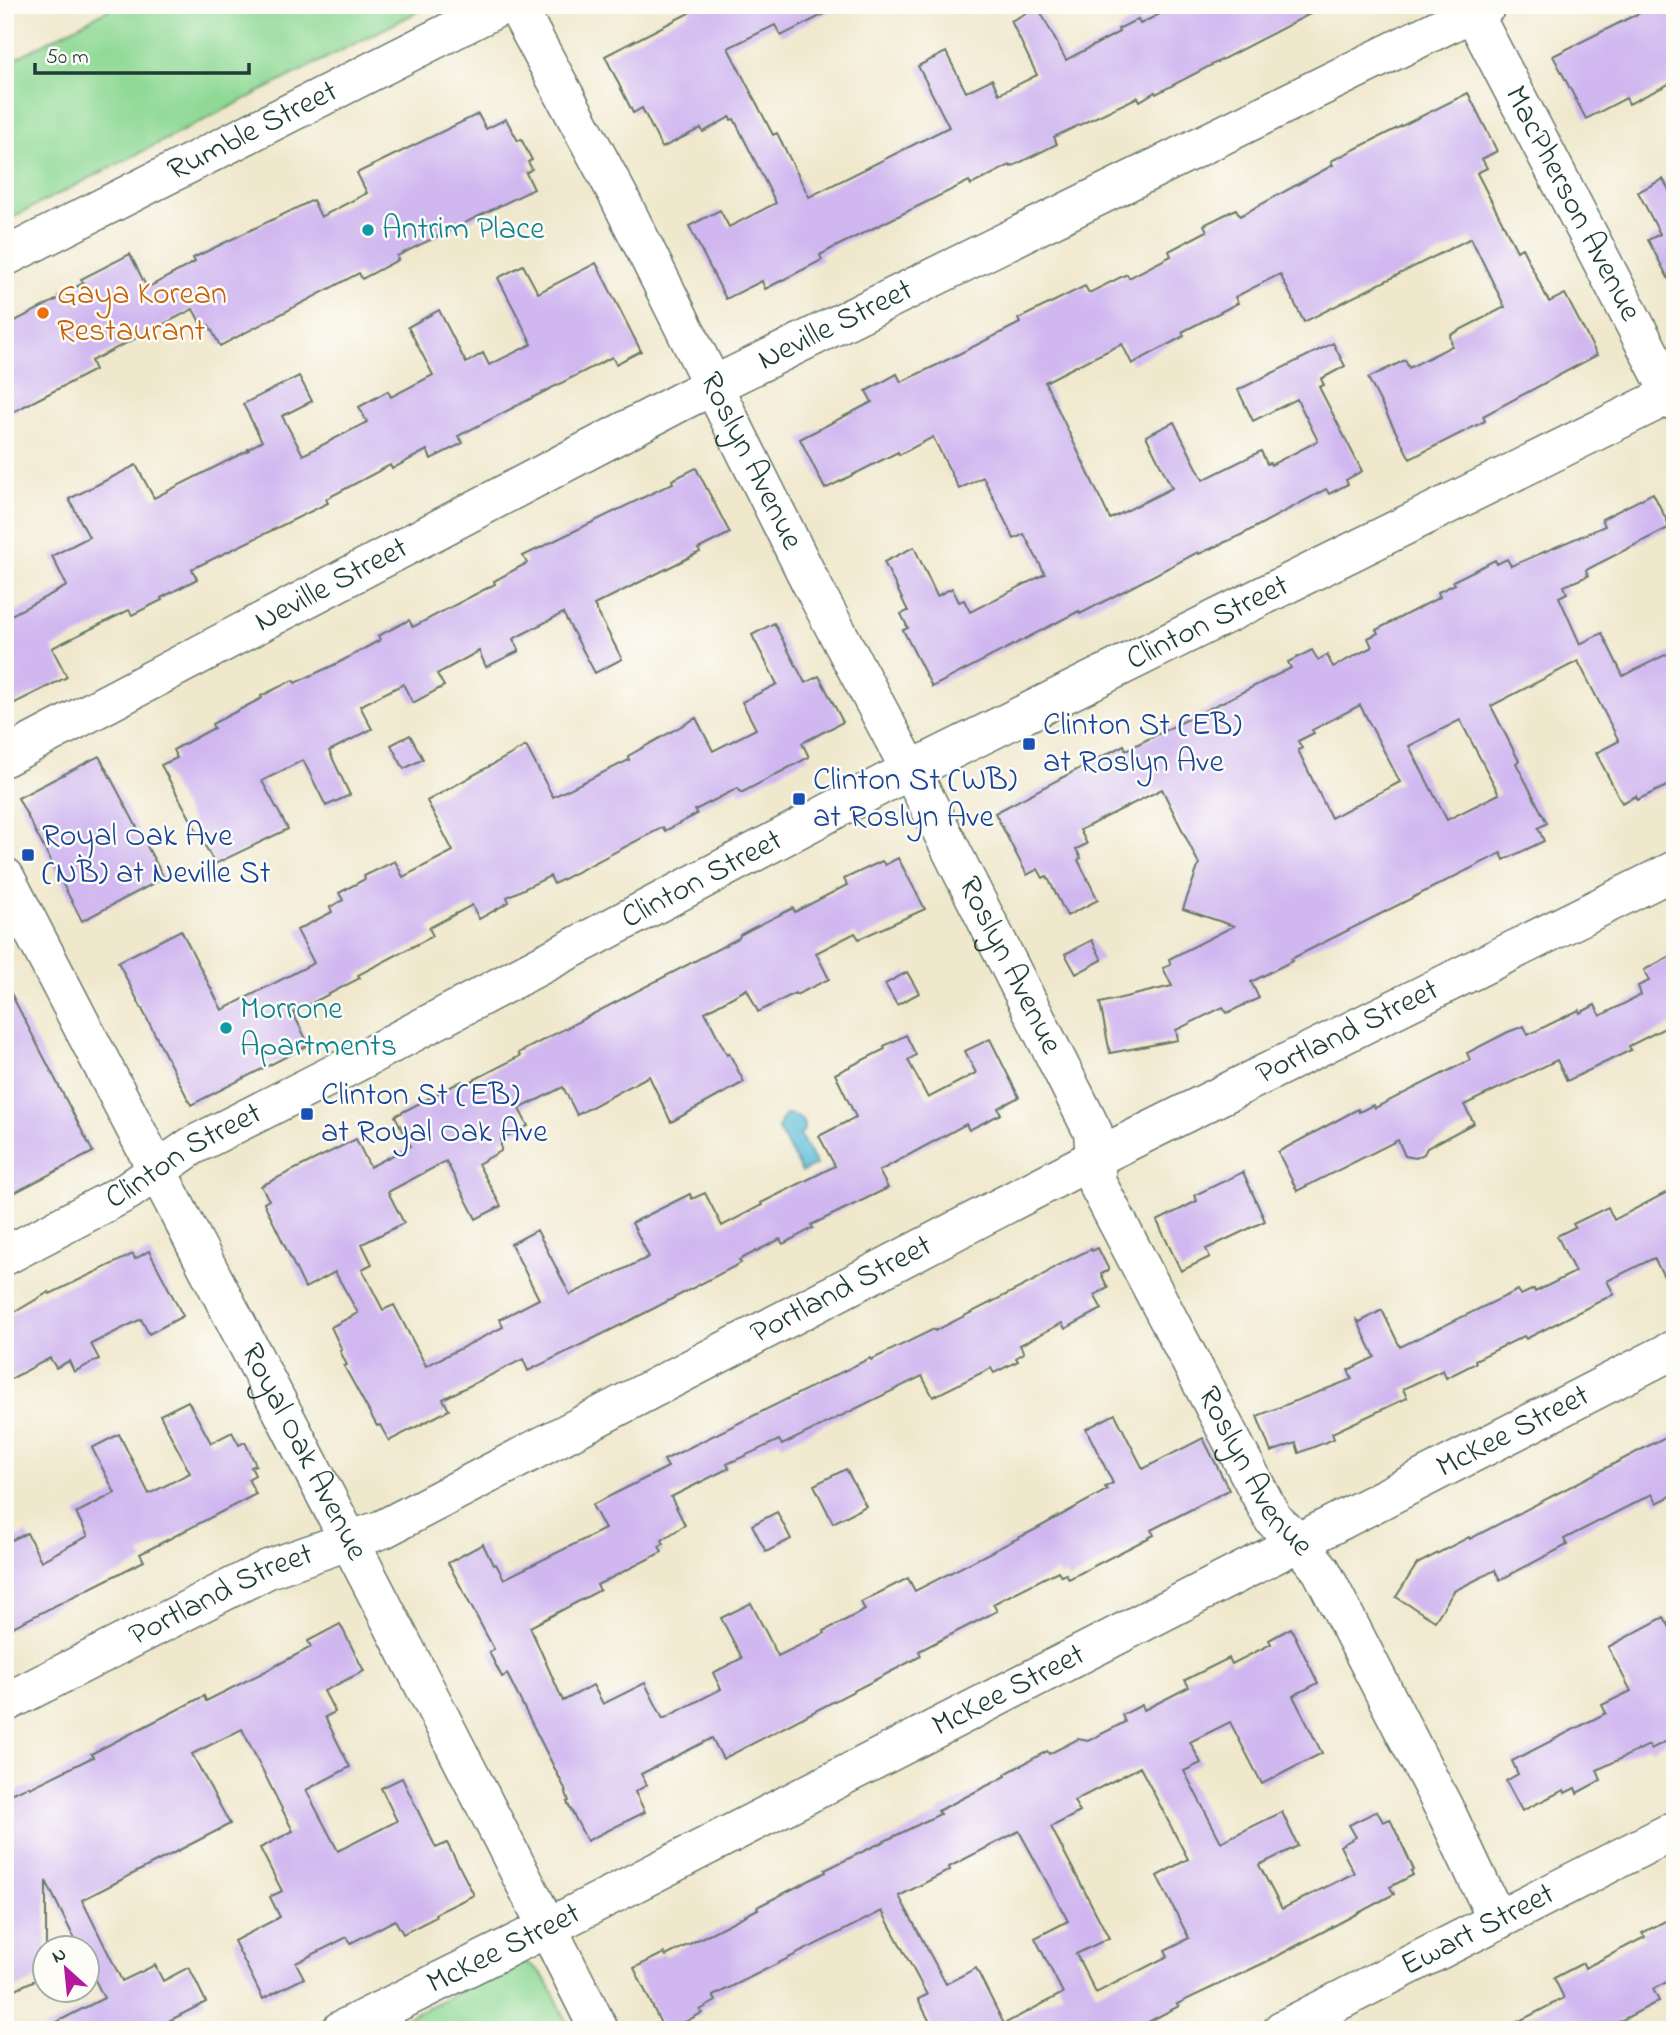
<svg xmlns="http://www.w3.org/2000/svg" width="1680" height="2035" viewBox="0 0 1680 2035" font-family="'Indie Flower',sans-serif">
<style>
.green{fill:#8fd995;stroke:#578b64;stroke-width:2}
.water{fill:#5abcd8;stroke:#3c7c86;stroke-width:2}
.building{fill:#d0b7f0;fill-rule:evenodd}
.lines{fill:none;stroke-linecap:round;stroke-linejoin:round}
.minor-casing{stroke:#68796a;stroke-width:41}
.minor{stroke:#fff;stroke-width:38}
.culture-dot{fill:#0f9aa8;stroke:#fdfcf7;stroke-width:2.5}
.food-dot{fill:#e8710a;stroke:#fdfcf7;stroke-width:2.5}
.transit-dot{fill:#1a4fb4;stroke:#fdfcf7;stroke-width:2.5}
.labels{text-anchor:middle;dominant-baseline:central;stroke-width:5;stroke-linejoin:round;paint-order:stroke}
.street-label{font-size:32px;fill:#1f3d34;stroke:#fdfcf7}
.culture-label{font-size:32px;fill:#0d838f;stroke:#fdfcf7;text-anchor:start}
.food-label{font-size:32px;fill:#c56008;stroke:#fdfcf7;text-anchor:start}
.transit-label{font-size:32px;fill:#164399;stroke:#fdfcf7;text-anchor:start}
</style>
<rect width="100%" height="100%" fill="#fdfcf7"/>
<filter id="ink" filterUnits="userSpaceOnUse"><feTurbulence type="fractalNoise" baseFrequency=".0143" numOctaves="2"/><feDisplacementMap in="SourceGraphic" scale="14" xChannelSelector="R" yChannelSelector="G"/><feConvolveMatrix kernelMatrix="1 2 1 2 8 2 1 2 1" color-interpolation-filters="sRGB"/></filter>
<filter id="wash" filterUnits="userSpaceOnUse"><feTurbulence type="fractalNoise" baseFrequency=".00686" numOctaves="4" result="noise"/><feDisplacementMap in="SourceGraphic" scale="28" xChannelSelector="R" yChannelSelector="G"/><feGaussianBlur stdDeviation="1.57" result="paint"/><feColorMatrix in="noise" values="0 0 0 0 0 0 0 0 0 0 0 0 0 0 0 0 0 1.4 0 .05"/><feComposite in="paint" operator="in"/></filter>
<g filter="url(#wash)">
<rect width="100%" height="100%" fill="#f0e8cd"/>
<!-- green -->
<path class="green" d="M117,5H431L5,221V64Z
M525,1963C546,1966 561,2011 570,2030H382L513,1965Z"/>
<!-- water -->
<path class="water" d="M788,1114C798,1115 805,1119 804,1130L800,1135L816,1165L802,1172L778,1129L783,1117Z"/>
<g id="blocks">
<!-- building -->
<path class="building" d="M692,5H842L781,36L775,25L728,48L773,135L777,133L809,197L949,127L918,66L946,52L966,92L992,79L999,94L1037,75L1011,21L1038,7L1066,60L1108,38L1119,32L1118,29L1138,19L1140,24L1177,5H1327L1156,94L1155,92L1140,101L1138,97L1054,137L1057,144L1011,167L1010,165L971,185L969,181L833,248L820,255L822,260L765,289L762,281L726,299L689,226L720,210L729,227L776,203L734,119L731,120L730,117L703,132L701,128L662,148L642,108L633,113L605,56L689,13Z
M1655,5H1670L1675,14V81L1629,104L1626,98L1586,119L1553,56Z
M1468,93L1497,151L1482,159L1487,168L1477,173L1517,251L1522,248L1549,302L1565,294L1597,355L1483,416L1485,421L1410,459L1368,378L1405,360L1409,368L1452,346L1450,335L1505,307L1471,238L1304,322L1280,274L1235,297L1238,303L1182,332L1184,336L1132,364L1122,344L1082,363L1045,382L1110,519L1172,488L1146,436L1174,422L1203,480L1261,451L1267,464L1270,463L1271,465L1318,441L1297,399L1253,421L1238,390L1333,343L1345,366L1321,379L1324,385L1319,387L1362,471L1346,480L1348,484L1329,494L1326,489L1241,535L1199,554L1198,552L1080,614L1079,611L932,687L903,630L908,628L901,614L908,611L884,562L914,547L937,596L952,588L959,602L964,600L970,612L1045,574L1024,534L1014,539L983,477L959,489L933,437L899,455L898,452L825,489L800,439L872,402L866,391L897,374L901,382L939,364L1020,323L1018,319L1085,286L1089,293L1127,274L1129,278L1171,256L1169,251L1207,231L1204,225L1236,209L1240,216L1333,165L1331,161Z
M478,114L486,129L506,119L518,141L521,139L532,160L528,162L532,169L526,173L534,189L397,256L398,260L362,279L359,273L220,346L209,325L203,328L193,309L91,361L95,370L5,416V326L60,298L58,296L84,283L81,279L130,254L147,288L195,262L193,258L313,200L321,217L367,193L357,173Z
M1663,179L1675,201V291L1648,240L1660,234L1638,192Z
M596,263L641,351L616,364L612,357L458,436L463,443L431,459L427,450L392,469L390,465L326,499L328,503L192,569L197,579L161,598L162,600L132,615L129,610L52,648L67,677L5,708V618L67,586L52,556L89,537L69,499L136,465L154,498L249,450L248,449L262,441L243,404L299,376L312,401L282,416L303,455L367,422L359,407L388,391L391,397L433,375L408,327L439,310L466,363L483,353L489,365L532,344L498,278L523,265L538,293Z
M696,468L730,533L698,549L700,552L594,605L622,659L595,673L563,613L513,639L519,651L486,667L479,651L437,674L444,686L413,703L403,684L360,706L372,729L329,751L350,795L326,806L303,760L262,781L288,829L215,864L161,765L177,758L173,750L214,728L212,724L262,698L261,696L293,680L295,683L338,663L380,640L378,636L409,620L413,627L495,584L494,581L527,563L523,556L673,483L672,480Z
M1653,493L1670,527L1586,570L1588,576L1564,586L1567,593L1559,597L1580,644L1602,633L1623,676L1675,650V782L1637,800L1636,796L1622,803L1596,753L1619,741L1578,661L1491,706L1519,761L1516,763L1547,823L1538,828L1544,841L1504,860L1501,853L1291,959L1292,961L1251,982L1259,998L1227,1013L1223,1007L1176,1030L1178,1040L1110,1053L1100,1003L1172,986L1163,968L1171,965L1169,959L1234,926L1183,909L1199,864L1162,789L1080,830L1087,844L1076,849L1081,858L1078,860L1098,900L1067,916L1047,876L1043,878L1038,869L1027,875L995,813L1124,745L1126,750L1291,668L1288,662L1312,650L1318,660L1327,655L1333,667L1372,647L1368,638L1378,633L1376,630L1440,597L1438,592L1455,584L1453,581L1495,560L1497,564L1507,559L1511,566L1605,526L1602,519ZM1360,705L1400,782L1331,818L1298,750L1302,748L1298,741L1314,733L1312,730ZM1460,720L1499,794L1447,820L1409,746Z
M774,623L805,683L819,676L843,722L802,743L809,757L741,793L738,788L695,810L697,814L665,831L663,827L554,884L550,876L507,897L509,902L479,919L472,905L429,928L433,936L358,975L360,978L293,1013L309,1045L191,1105L118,962L181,930L222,1010L314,963L297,930L332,912L330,907L343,900L339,893L365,879L364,876L395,861L403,877L453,851L427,801L526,746L553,797L629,760L628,756L696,718L713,751L756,729L742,702L777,684L752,635Z
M410,735L423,759L404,769L391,745Z
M99,756L164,878L82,921L18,798Z
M898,858L925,909L859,939L855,933L816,953L829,979L796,995L795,993L758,1012L747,989L705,1012L727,1055L729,1053L744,1082L671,1122L649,1076L577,1115L563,1087L519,1109L528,1126L501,1139V1151L478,1164L501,1206L476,1219L446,1161L388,1192L404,1223L362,1244L372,1264L362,1269L383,1310L394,1305L426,1366L503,1327L500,1319L539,1299L511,1244L537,1230L570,1295L649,1257L632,1223L690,1194L692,1199L705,1193L722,1226L762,1205L761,1203L835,1166L819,1136L856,1117L835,1074L885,1049L884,1046L906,1035L916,1055L908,1060L928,1098L976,1073L965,1051L990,1039L1019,1097L998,1108L1001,1114L969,1130L966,1124L879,1171L888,1188L811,1225L813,1228L783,1244L780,1239L739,1260L741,1263L643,1314L528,1371L523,1359L443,1399L449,1410L389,1441L380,1425L377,1426L344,1366L347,1365L340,1351L342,1350L331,1327L358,1313L335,1272L305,1288L264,1203L269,1200L261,1186L356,1139L370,1167L411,1146L395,1116L462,1081L466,1084L520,1056L518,1053L739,938L740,935L751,929L793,908L795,912L847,885L844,879L882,861L885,865Z
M1092,940L1102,960L1076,974L1065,954Z
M1675,954V1023L1629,1046L1631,1050L1567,1081L1557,1060L1464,1105L1474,1123L1427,1148L1424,1154L1416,1158L1405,1156L1398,1140L1297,1191L1278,1152L1358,1109L1359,1112L1373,1105L1375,1108L1470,1060L1467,1053L1508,1032L1524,1026L1528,1035L1579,1010L1580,1013L1595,1005L1600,1016L1641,995L1638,986L1649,981L1644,970Z
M907,972L919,993L897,1005L885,984Z
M5,982L93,1152L14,1193L5,1177Z
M1243,1172L1265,1221L1206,1249L1210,1257L1181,1271L1157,1221L1197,1201L1195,1195Z
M1675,1188V1297L1654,1258L1607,1281L1614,1294L1526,1339L1524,1336L1475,1360L1476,1363L1446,1378L1443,1370L1403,1389L1407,1398L1332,1433L1334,1439L1299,1453L1296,1443L1271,1452L1257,1416L1352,1379L1348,1370L1375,1357L1357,1320L1360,1322L1382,1310L1400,1347L1518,1290L1521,1295L1534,1289L1535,1292L1575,1272L1557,1236L1575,1227L1573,1224L1608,1207L1614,1220Z
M1098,1248L1109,1270L1101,1274L1108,1288L1094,1295L1102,1309L1065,1329L1062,1323L1020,1345L1024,1353L1016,1358L1018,1361L994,1373L991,1368L933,1397L922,1376L782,1445L779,1440L727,1464L729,1468L671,1497L685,1525L662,1540L664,1544L659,1546L662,1552L597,1585L600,1590L530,1627L563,1701L593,1685L603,1704L645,1683L663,1719L721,1689L713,1673L742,1658L721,1618L751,1603L778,1656L825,1633L824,1631L865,1610L861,1602L908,1578L915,1591L1036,1529L1107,1490L1105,1487L1113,1483L1086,1429L1115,1414L1143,1469L1203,1438L1229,1490L1151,1530L1154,1535L1069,1579L1066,1574L1061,1576L1058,1571L993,1604L997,1611L919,1651L921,1656L723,1759L712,1738L641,1774L647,1785L635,1792L645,1812L587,1841L567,1802L569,1801L564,1787L507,1674L502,1677L489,1652L494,1649L448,1563L483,1544L493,1565L496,1564L504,1579L605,1529L592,1505L668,1467L664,1460L870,1358L871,1360L934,1329L935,1331L1039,1278L1056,1266L1091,1249L1092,1251Z
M149,1251L183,1316L149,1334L141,1319L91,1344L99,1359L74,1372L69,1361L56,1368L50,1358L5,1382V1318L49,1292L50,1294L133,1254L135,1259Z
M188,1401L211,1443L232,1432L239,1445L245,1442L256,1465L251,1467L255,1475L248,1479L256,1494L140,1554L144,1561L5,1631V1543L27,1533L41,1561L88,1536L76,1513L115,1493L92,1448L119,1434L149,1494L190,1473L160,1415Z
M1675,1432V1494L1657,1503L1652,1494L1564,1539L1567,1545L1500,1580L1495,1570L1454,1591L1435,1621L1396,1597L1417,1564L1469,1537L1470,1539Z
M846,1469L866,1506L833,1523L814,1485Z
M777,1512L791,1539L766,1552L752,1525Z
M1664,1617L1675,1637V1737L1651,1749L1649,1745L1597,1770L1601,1780L1577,1793L1575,1788L1565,1793L1564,1790L1522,1811L1506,1781L1518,1774L1512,1761L1606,1713L1602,1705L1631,1691L1608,1647Z
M340,1624L364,1671L324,1691L335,1712L325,1717L350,1767L306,1790L338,1851L397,1821L381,1788L402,1778L436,1848L447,1843L474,1895L435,1914L436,1917L403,1934L395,1920L351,1943L347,1937L296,1963L304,1978L263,1999L234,1941L280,1917L270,1897L282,1891L260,1848L293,1831L242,1729L192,1754L230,1824L82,1900L122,1981L155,1965L163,1981L189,1967L206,2002L151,2030H41L104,1998L88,1966V1948H79L46,1881V1975L5,1994V1796L29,1786L30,1788L93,1757L91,1754L204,1696L206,1701L264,1672L311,1647L308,1641Z
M1291,1628L1318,1683L1293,1696L1322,1753L1262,1784L1230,1722L1190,1742L1201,1763L1184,1771L1221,1842L1282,1812L1298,1846L1259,1865L1282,1909L1354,1873L1340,1846L1356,1837L1349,1825L1377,1811L1383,1822L1390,1819L1414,1870L1411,1871L1413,1875L1390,1887L1394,1894L1266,1962L1177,2004L1179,2006L1133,2030H934L918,1999L927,1995L882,1911L713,1996L716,2001L700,2010L702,2013L670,2030H664L634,1968L664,1953L666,1956L758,1909L757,1907L826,1872L825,1870L940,1814L938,1811L1006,1776L1005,1774L1047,1751L1049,1754L1078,1739L1088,1741L1125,1722L1122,1715L1142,1705L1144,1710L1189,1687L1185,1680L1229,1658L1232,1664L1271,1644L1269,1640ZM1140,1767L1188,1859L1157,1876L1189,1938L1165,1950L1168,1956L1096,1993L1076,1954L1109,1938L1051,1827L1080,1812L1074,1801ZM1019,1831L1068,1921L1035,1938L1063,1993L1004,2024L976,1968L946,1984L899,1896L950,1870L949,1867Z
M1675,1916V1978L1653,1989L1659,2001L1603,2030H1502L1564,1998L1554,1978L1583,1963L1585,1968L1645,1937L1642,1933Z"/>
</g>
</g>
<g filter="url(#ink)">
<use href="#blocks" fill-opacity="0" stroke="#68796a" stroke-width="2"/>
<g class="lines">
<defs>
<g id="minor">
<path id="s1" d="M516,5L618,195L810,581L924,796L1093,1132L1097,1183L1273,1519L1297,1541L1321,1570L1448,1816L1497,1920"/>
<path id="s2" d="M1469,5L1675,402"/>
<path id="s3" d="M5,257L503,5"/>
<path id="s4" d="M5,757L682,401L1487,5"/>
<path id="s5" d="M5,877C203,1261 405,1643 599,2030"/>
<path id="s6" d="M5,1256L128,1191L192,1146L344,1069L887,782L1675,392"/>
<path id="s7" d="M5,1703L268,1569L383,1529L1095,1158L1675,870"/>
<path id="s8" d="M341,2030L547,1928L1675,1349"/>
<path id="s9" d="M1282,2030L1675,1830"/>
</g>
</defs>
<!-- minor casing -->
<use href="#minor" class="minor-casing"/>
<!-- minor -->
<use href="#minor" class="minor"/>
</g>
</g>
<!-- markers -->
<g class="culture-dot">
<circle cx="368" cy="230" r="7"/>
<circle cx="226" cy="1028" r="7"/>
</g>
<circle class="food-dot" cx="43" cy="313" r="7"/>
<g class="transit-dot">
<rect x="1022" y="737" width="14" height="14" rx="3.5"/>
<rect x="792" y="792" width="14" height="14" rx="3.5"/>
<rect x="21" y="848" width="14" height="14" rx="3.5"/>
<rect x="300" y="1107" width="14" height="14" rx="3.5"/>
</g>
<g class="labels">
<!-- street labels -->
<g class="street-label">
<text stroke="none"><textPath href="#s3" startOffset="278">Rumble Street</textPath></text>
<text stroke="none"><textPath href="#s2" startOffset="224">MacPherson Avenue</textPath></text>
<text stroke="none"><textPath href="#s4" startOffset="936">Neville Street</textPath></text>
<text stroke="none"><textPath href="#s1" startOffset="513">Roslyn Avenue</textPath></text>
<text stroke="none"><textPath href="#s4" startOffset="369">Neville Street</textPath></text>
<text stroke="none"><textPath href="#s6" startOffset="1360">Clinton Street</textPath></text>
<text stroke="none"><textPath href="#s6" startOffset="793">Clinton Street</textPath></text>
<text stroke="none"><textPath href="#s1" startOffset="1080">Roslyn Avenue</textPath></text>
<text stroke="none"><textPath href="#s7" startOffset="1502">Portland Street</textPath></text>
<text stroke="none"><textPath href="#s6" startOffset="205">Clinton Street</textPath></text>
<text stroke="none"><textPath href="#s7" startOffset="934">Portland Street</textPath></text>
<text stroke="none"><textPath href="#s8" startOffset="1316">McKee Street</textPath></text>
<text stroke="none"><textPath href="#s5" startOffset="648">Royal Oak Avenue</textPath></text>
<text stroke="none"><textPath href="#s1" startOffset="1647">Roslyn Avenue</textPath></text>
<text stroke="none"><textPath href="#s7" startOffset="242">Portland Street</textPath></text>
<text stroke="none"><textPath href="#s8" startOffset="749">McKee Street</textPath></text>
<text stroke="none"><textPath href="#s9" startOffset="220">Ewart Street</textPath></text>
<text stroke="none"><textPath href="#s8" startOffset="182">McKee Street</textPath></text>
</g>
<!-- culture labels -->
<g class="culture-label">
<text x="382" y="230">Antrim Place</text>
<text x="240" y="1010">Morrone<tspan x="240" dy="37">Apartments</tspan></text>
</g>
<!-- food labels -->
<g class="food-label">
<text x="57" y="295">Gaya Korean<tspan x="57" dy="37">Restaurant</tspan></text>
</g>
<!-- transit labels -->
<g class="transit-label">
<text x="1043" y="726">Clinton St (EB)<tspan x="1043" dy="37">at Roslyn Ave</tspan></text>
<text x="813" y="781">Clinton St (WB)<tspan x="813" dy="37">at Roslyn Ave</tspan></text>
<text x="42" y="837">Royal Oak Ave<tspan x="42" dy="37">(NB) at Neville St</tspan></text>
<text x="321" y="1096">Clinton St (EB)<tspan x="321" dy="37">at Royal Oak Ave</tspan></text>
</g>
</g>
<!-- margin -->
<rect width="1680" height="2035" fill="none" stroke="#fdfcf7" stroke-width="28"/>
<!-- north arrow -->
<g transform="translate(66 1969) rotate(333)"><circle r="33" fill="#fdfcf7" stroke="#a4b0a9" stroke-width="2"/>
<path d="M0-5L12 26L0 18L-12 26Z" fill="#b5179e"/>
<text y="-10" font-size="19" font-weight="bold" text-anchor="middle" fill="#1f3d34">N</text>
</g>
<!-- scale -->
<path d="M35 63v10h214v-10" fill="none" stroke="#1f3d34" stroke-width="3.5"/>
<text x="46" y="63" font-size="21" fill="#1f3d34" stroke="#fdfcf7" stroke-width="5" paint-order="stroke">50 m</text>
</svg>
